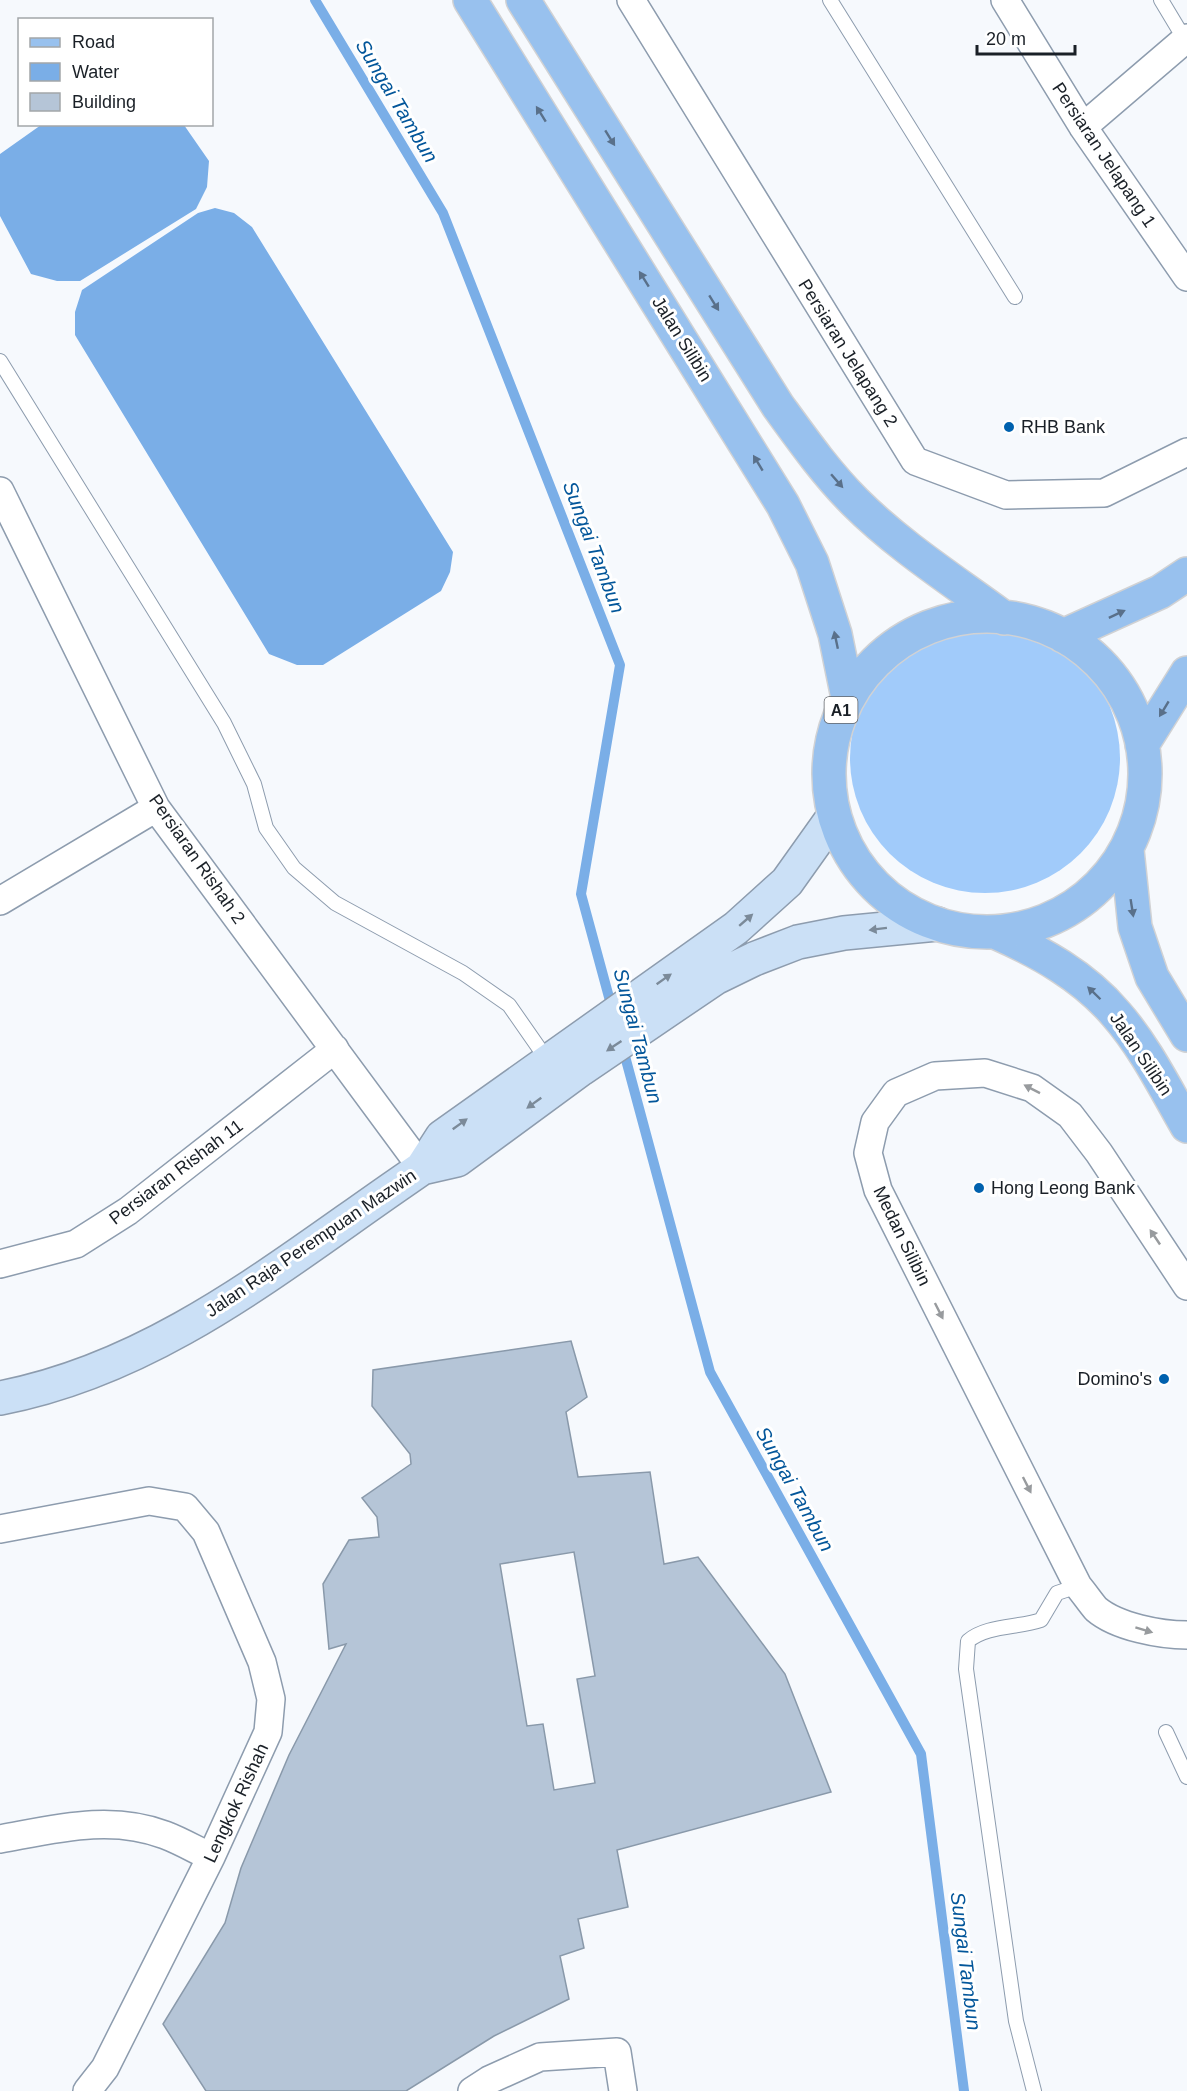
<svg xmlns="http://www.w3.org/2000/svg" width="1187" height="2091" viewBox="0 0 1187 2091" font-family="Arial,sans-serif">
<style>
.green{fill:#a1cbfa}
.water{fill:#7aaee7}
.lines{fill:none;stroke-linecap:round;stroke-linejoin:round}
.stream{stroke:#7aaee7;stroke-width:10}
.building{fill:#b5c5d7;stroke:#8999aa;stroke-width:1.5;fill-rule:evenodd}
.service-casing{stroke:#8d9cae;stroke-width:16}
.minor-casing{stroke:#8d9cae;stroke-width:30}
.secondary-casing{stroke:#8d9cae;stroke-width:36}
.primary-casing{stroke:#d1d2d4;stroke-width:36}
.service{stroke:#fff;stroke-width:14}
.minor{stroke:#fff;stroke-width:27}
.secondary{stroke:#cbe0f6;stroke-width:33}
.primary{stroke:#98c1ee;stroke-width:33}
.oneway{fill:#59708a}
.oneway2{fill:#7b8a99}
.oneway3{fill:#989b9e}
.poi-dot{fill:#0061ae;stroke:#fff;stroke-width:2}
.labels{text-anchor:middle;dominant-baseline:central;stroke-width:6;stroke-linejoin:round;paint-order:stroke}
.shield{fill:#fff;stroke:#5f6368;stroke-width:1.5}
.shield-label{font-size:16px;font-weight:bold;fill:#1a2027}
.street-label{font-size:18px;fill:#1a2027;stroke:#fff}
.poi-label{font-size:18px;fill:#1a2027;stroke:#fff;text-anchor:start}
.water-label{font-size:20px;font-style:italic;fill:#03569a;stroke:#fff}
</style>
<rect width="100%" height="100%" fill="#f6f9fd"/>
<!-- green -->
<path class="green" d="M850 758a135 135 0 1 1 270 0a135 135 0 1 1-270 0Z"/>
<!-- water -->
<path class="water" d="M41,125H184L209,161L207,187L196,209L80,281H57L31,274L0,216V154Z
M215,208L234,213L252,227L453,552L450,572L441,591L323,665H297L269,654L75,335V312L82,290L198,213Z"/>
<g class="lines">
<!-- stream -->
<path class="stream" d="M315,0L443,213L620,665L581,894L613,1012
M622,1045L710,1372L921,1754L964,2091"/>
</g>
<!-- building -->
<path class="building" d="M571,1341L587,1397L566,1412L578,1477L650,1472L664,1564L698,1557L785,1674L831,1792L617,1850L628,1907L578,1919L584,1948L560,1956L569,1999L494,2036L406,2091H206L163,2024L225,1923L241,1868L289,1755L346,1644L329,1649L323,1584L349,1540L379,1537L377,1517L362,1498L411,1464L410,1454L372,1406L373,1370ZM574,1552L595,1676L577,1679L595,1783L554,1790L543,1724L527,1726L500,1564Z"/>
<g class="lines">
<defs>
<path id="service" d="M830,0L1015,297
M1161,0L1185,40
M0,361L224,723L254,784L266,828L294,868L335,903L463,973L509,1005L548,1061
M1166,1732L1187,1777
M1034,2091L1016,2021L966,1669L968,1641C987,1625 1018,1628 1041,1620L1057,1593L1078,1586"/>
<path id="minor" d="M631,0L915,461L1006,495L1104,493L1187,452
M1005,0L1083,127L1187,277
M1083,127L1187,38
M0,491L156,808L422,1168
M0,901L156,808
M0,1264L76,1244L128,1211L335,1049
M1187,1286L1099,1153L1070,1115L1032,1088L985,1073L935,1076L896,1093L875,1122L868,1153L878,1190L1078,1586C1084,1593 1090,1602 1096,1609C1117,1627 1161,1635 1187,1635
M0,1529L149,1501L185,1507L206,1532L262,1662L271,1699L268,1732L211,1857L105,2068L87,2091
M0,1839C55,1829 111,1814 165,1835C181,1841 196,1850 211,1857
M472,2091L489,2080L540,2057L617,2052L623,2091"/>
<path id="secondary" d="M422,1168L457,1160L581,1069L715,978L754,959L798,942L844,933L937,924
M0,1398C152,1369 272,1272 396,1186L422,1168L442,1137L736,928L787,882L834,816"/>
<path id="primary" d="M470,0L783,505L812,563L835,634L848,698
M523,0L778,406C802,439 826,473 855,502C899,546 954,581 1004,618
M829 774a158 158 0 1 1 316 0a158 158 0 1 1-316 0Z
M1063,636L1160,592L1187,574
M1142,745L1187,673
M1127,850L1135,927L1152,977L1187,1035
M995,932C1040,952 1084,976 1116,1014C1145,1047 1165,1088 1187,1126"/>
</defs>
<!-- service casing -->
<use href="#service" class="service-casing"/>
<!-- minor casing -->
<use href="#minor" class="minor-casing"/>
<!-- secondary casing -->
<use href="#secondary" class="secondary-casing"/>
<!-- primary casing -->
<use href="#primary" class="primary-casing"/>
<!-- service -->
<use href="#service" class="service"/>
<!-- minor -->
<use href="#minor" class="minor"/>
<!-- secondary -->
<use href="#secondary" class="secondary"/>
<!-- primary -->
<use href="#primary" class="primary"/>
</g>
<!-- one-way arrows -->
<defs><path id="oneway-solid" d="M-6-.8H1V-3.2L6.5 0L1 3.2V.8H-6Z" transform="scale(1.5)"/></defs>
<g class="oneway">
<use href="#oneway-solid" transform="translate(541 114) rotate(-122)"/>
<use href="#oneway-solid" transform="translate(610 138) rotate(58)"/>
<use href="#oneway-solid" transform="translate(644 279) rotate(-122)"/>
<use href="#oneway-solid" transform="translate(714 303) rotate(58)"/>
<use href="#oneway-solid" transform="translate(758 463) rotate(-121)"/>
<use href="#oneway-solid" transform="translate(837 481) rotate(49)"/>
<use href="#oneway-solid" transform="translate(1117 614) rotate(-25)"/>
<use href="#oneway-solid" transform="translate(836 640) rotate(-102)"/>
<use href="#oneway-solid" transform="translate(1164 709) rotate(121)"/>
<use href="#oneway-solid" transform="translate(1132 908) rotate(81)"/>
<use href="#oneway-solid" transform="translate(1094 993) rotate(-136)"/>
</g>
<g class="oneway2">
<use href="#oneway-solid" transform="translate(746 920) rotate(-41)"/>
<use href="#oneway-solid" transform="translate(878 929) rotate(173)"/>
<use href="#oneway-solid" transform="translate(664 979) rotate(-35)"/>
<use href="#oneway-solid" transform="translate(614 1046) rotate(146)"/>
<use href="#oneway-solid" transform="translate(534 1103) rotate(144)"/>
<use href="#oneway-solid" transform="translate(460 1124) rotate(-36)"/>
</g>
<g class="oneway3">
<use href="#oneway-solid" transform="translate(1032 1089) rotate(-153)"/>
<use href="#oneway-solid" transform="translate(1155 1237) rotate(-124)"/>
<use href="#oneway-solid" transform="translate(939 1311) rotate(63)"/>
<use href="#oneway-solid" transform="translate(1027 1485) rotate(63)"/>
<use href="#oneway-solid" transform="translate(1144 1630) rotate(17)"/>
</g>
<!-- markers -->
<g class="poi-dot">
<circle cx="1009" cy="427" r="6"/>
<circle cx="979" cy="1188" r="6"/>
<circle cx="1164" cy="1379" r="6"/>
</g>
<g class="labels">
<!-- shield labels -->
<rect class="shield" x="824.5" y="697" width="33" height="26" rx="4.5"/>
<g class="shield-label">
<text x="841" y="710">A1</text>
</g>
<!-- street labels -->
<g class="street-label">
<text transform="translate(1104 155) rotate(56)">Persiaran Jelapang 1</text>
<text transform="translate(682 339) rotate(58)">Jalan Silibin</text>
<text transform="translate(848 353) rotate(58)">Persiaran Jelapang 2</text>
<text transform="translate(197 859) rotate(55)">Persiaran Rishah 2</text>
<text transform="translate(1141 1054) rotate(56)">Jalan Silibin</text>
<text transform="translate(176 1172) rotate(-37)">Persiaran Rishah 11</text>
<text transform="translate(902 1236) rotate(64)">Medan Silibin</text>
<text transform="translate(311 1243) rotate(-34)">Jalan Raja Perempuan Mazwin</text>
<text transform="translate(236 1803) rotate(-65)">Lengkok Rishah</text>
</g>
<!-- poi labels -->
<g class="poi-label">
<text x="1021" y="427">RHB Bank</text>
<text x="991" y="1188">Hong Leong Bank</text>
<text x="1152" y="1379" text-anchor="end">Domino's</text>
</g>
<!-- water labels -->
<g class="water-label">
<text transform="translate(397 101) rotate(59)">Sungai Tambun</text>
<text transform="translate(594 547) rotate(69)">Sungai Tambun</text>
<text transform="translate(638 1036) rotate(75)">Sungai Tambun</text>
<text transform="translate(795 1489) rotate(61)">Sungai Tambun</text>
<text transform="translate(966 1961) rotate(83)">Sungai Tambun</text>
</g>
</g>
<!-- legend -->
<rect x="18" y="18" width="195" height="108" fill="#ffffff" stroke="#a3a6a9" stroke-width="1.5"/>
<rect x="30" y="38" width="30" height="9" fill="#98c1ee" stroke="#a3a6a9" stroke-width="1.5"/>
<text x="72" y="48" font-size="18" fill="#1a2027">Road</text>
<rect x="30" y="63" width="30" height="18" fill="#7aaee7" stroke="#a3a6a9" stroke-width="1.5"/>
<text x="72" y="78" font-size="18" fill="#1a2027">Water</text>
<rect x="30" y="93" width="30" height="18" fill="#b5c5d7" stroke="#a3a6a9" stroke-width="1.5"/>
<text x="72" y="108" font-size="18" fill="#1a2027">Building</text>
<!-- scale -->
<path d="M977 45v9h98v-9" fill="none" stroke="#1a2027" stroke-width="3"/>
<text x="986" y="45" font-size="18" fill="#1a2027" stroke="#ffffff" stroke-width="4.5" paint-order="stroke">20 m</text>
</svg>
